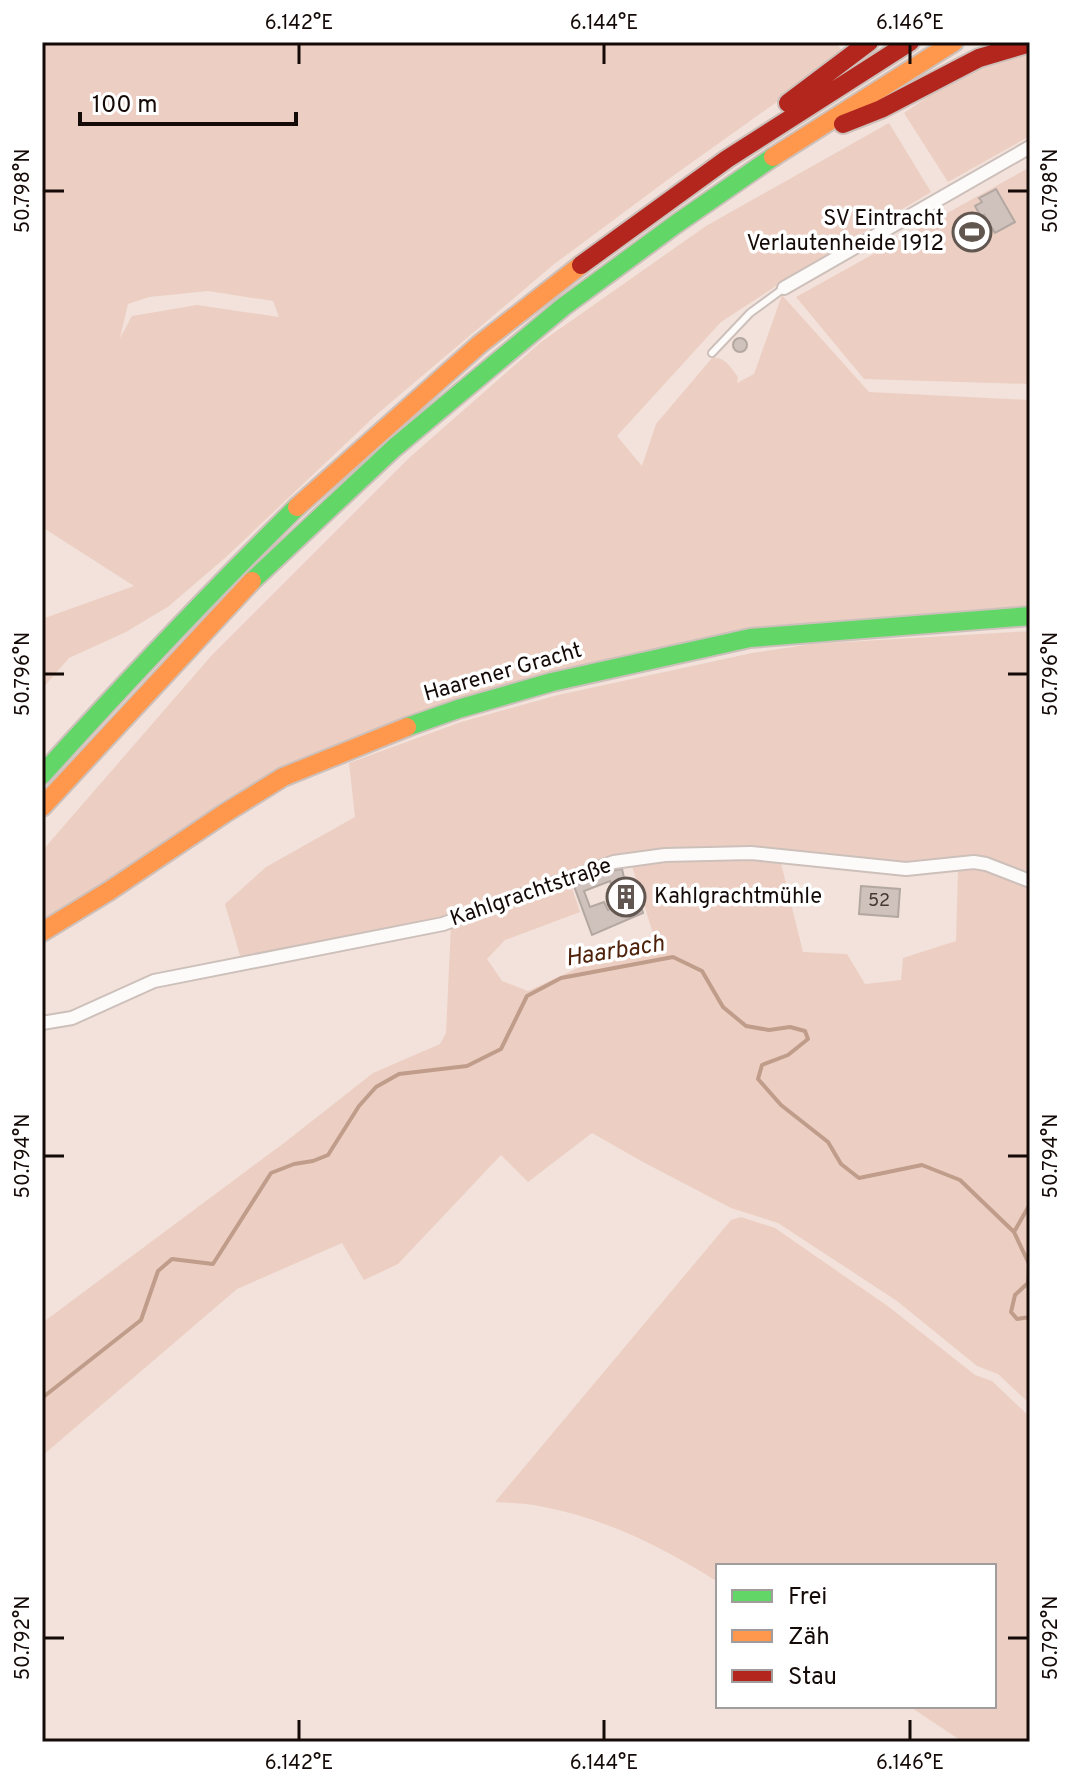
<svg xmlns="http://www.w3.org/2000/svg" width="1072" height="1784" viewBox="0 0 1072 1784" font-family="Overpass,sans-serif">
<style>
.green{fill:#eccfc2;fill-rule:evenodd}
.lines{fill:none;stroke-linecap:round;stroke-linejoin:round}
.stream{stroke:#c09c8b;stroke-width:4}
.building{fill:#cfc2bc;stroke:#b3a7a1;stroke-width:2;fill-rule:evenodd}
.lane-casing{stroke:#cdc0bb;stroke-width:10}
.street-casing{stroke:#cdc0bb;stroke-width:16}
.fast-casing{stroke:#cdc0bb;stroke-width:22}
.slow-casing{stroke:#cdc0bb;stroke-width:22}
.jam-casing{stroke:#cdc0bb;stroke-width:22}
.lane{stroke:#fdfbfa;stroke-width:6}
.street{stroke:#fdfbfa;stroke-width:12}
.fast{stroke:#63d668;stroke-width:18}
.slow{stroke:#ff974d;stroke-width:18}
.jam{stroke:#b3261e;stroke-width:18}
.ticks{fill:none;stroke:#140a07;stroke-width:3}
.labels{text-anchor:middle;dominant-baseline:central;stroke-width:7;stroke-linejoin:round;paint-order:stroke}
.number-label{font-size:18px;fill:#433834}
.poi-label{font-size:22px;fill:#140a07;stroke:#fff;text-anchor:end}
.street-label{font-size:22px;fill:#140a07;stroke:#fff}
.water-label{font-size:24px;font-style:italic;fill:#4e210a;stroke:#fff}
.neatline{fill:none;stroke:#140a07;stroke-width:3}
.ticks-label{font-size:20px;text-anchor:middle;fill:#140a07}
</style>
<rect width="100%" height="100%" fill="#f2e2db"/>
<!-- green -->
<path class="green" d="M42,42H836L844,54L670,178L553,265L376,415L225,558L169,606L126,632L69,658L42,689V619L134,586L42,527ZM208,291L273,301L279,317L197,305L132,316L120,338L128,304L149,297Z
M1030,49V136L948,182L904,113L966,71Z
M889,123L931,192L799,271L721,322L617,436L642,466L656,424L712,358C725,356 731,368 738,377L737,383L754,374L782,295L869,392L1030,400V608L749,631L657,648L550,675L396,722L106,884L42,922V851L212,655L409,458L541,342L706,226Z
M1030,167V384L864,379L796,297Z
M1030,631V876L988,860L907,864L664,851L443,918L241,959L225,904L266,867L355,817L349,763L461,722L558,695L752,653L812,644Z
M666,858L780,859L803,952L847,954L865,984L901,980L903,958L956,941L958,869L975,866L1030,885V1404L998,1374L977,1366L897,1301L778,1223L731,1208L643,1162L592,1133L528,1182L501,1155L398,1264L364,1280L342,1243L237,1289L42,1456V1323L284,1143L373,1073L440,1044L446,1033L451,925L570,882L580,912L505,940L487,959L502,981L528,991L619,949L656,943L631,863Z
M741,1217L775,1228L889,1307L975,1375L992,1381L1030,1417V1742H963L909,1706H994V1566H718V1582C664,1548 607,1519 544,1507C528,1503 511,1503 495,1502L731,1220Z"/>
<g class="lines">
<!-- stream -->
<path class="stream" d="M1014,1232L1030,1204
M42,1398L141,1320L158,1271L172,1259L213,1264L271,1173L294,1164L313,1161L328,1155L359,1106L376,1087L399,1074L467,1066L501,1049L527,996L561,978L673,957L702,971L723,1007L746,1026L769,1030L790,1027L805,1031L808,1039L788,1055L762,1065L758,1079L781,1105L828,1142L841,1164L859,1178L922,1165L960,1180L1014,1232L1029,1264L1028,1283L1015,1295L1011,1312L1017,1319L1030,1317"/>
</g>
<!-- building -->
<path class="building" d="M996,189L1015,222L995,233L984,215L981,217L975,206L982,202L979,198Z
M733 345a7 7 0 1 1 14 0a7 7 0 1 1-14 0Z
M622,869L626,886L635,885L643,913L592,935L574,886L611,871ZM610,881L617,906L608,910L604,902L590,907L584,891Z
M861,886L900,889L898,917L859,914Z"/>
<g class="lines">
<defs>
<path id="lane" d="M712,353L750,313L784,288"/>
<path id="street" d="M784,288L1030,147
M42,1023L72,1018L154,981L443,924L614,862L665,855L751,853L906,869L974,862L986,864L1030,881"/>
<path id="fast" d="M252,581L394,448L563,307L676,224L773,157
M407,727L458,709L552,682L750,638L1030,616
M42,775C125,683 209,594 297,507"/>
<path id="slow" d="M773,157L954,42
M297,507L480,344L581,265
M42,807L252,581
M42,932L109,891L225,813L283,777L407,727"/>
<path id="jam" d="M788,103L869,42
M843,124L881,109L979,58L1030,43
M581,265L727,159L910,42"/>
</defs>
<!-- lane casing -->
<use href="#lane" class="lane-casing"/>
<!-- street casing -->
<use href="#street" class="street-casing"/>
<!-- fast casing -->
<use href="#fast" class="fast-casing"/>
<!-- slow casing -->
<use href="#slow" class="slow-casing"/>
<!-- jam casing -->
<use href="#jam" class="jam-casing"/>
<!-- lane -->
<use href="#lane" class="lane"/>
<!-- street -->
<use href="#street" class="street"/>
<!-- fast -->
<use href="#fast" class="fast"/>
<!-- slow -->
<use href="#slow" class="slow"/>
<!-- jam -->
<use href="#jam" class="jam"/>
</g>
<!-- ticks -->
<path class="ticks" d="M299,44V64M604,44V64M910,44V64M44,191H64M1008,191H1028M44,674H64M1008,674H1028M44,1156H64M1008,1156H1028M44,1638H64M1008,1638H1028M299,1720V1740M604,1720V1740M910,1720V1740"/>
<!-- icons -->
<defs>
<symbol id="stadium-ring" viewBox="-11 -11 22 22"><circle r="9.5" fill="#fff" stroke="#625651" stroke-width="1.5"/><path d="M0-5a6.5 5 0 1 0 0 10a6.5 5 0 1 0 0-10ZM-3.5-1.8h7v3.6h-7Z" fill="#625651"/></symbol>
<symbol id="building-ring" viewBox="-11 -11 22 22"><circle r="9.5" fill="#fff" stroke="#625651" stroke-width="1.5"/><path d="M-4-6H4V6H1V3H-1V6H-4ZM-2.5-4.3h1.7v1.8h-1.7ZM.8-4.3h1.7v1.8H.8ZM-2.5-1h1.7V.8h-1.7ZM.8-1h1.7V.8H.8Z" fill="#625651"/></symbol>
</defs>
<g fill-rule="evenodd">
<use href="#stadium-ring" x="950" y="210" width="44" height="44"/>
<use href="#building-ring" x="604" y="875" width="44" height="44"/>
</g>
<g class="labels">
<!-- number labels -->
<g class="number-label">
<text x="879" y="901">52</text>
</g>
<!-- poi labels -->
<g class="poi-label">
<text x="944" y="219">SV Eintracht<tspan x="944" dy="25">Verlautenheide 1912</tspan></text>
<text x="654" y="897" text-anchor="start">Kahlgrachtmühle</text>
</g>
<!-- street labels -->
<g class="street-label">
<text transform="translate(503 673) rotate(-16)">Haarener Gracht</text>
<text transform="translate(531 893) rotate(-19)">Kahlgrachtstraße</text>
</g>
<!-- water labels -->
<g class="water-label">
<text transform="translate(615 952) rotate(-9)">Haarbach</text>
</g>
</g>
<!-- border -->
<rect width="1072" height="1784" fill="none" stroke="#ffffff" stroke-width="88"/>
<!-- legend -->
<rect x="716" y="1564" width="280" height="144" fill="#ffffff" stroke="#a19d9c" stroke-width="2"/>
<rect x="732" y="1590" width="40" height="12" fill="#63d668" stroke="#a19d9c" stroke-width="2"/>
<text x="788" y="1604" font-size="24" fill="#140a07">Frei</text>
<rect x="732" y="1630" width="40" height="12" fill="#ff974d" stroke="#a19d9c" stroke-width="2"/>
<text x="788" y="1644" font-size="24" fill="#140a07">Zäh</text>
<rect x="732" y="1670" width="40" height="12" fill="#b3261e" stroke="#a19d9c" stroke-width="2"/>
<text x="788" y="1684" font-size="24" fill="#140a07">Stau</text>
<!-- scale -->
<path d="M80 112v12h216v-12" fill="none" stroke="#140a07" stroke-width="4"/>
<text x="92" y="112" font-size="24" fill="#140a07" stroke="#ffffff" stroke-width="6" paint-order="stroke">100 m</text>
<rect x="44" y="44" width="984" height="1696" class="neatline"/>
<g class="ticks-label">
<text x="299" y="29">6.142°E</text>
<text x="604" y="29">6.144°E</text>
<text x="910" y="29">6.146°E</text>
<text transform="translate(22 191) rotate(-90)" y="7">50.798°N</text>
<text transform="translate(1050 191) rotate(-90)" y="7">50.798°N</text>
<text transform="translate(22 674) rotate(-90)" y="7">50.796°N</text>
<text transform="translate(1050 674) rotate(-90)" y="7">50.796°N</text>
<text transform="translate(22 1156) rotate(-90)" y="7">50.794°N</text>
<text transform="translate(1050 1156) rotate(-90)" y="7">50.794°N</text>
<text transform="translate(22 1638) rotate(-90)" y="7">50.792°N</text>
<text transform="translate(1050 1638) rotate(-90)" y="7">50.792°N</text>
<text x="299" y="1769">6.142°E</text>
<text x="604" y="1769">6.144°E</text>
<text x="910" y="1769">6.146°E</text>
</g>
</svg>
